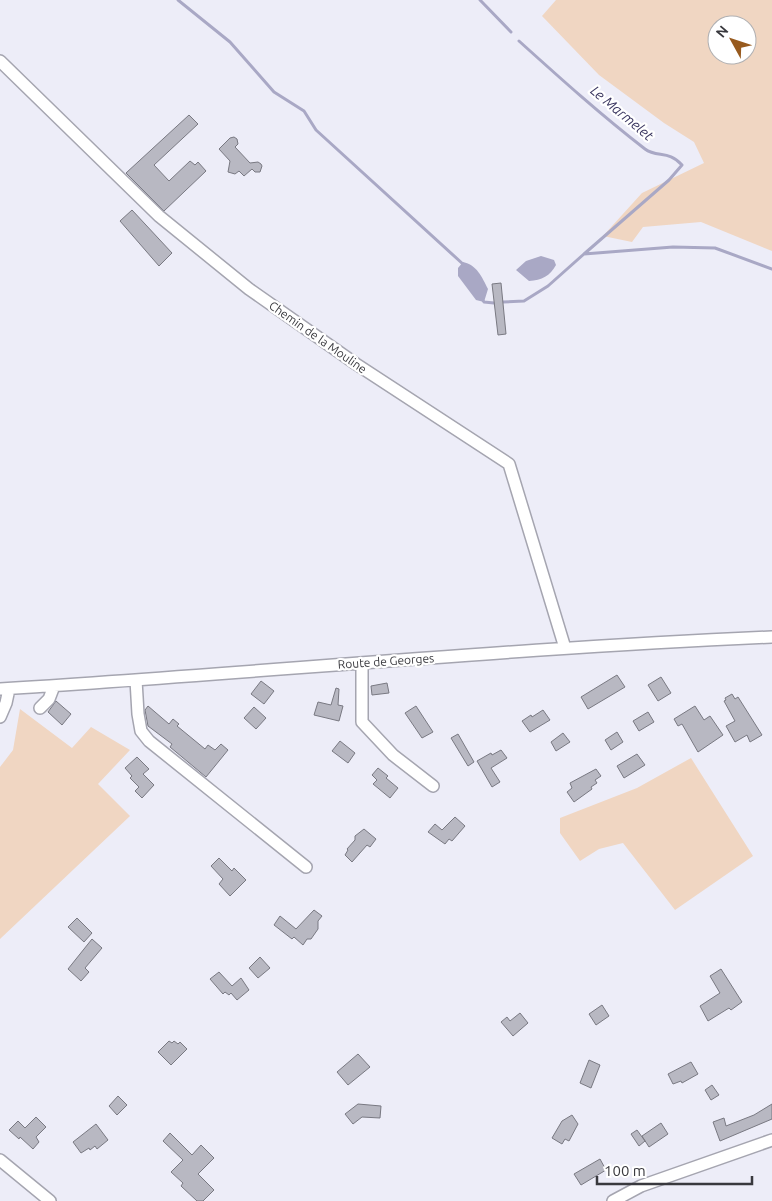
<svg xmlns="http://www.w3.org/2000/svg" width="772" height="1201" viewBox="0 0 772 1201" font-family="Ubuntu,sans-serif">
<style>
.green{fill:#f0d6c2;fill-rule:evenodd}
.water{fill:#a9a8c5}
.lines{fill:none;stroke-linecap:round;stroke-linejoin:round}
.stream{stroke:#a9a8c5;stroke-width:3}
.building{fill:#b8b8c2;stroke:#797982}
.minor-casing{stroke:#a5a5b0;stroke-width:14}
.minor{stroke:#fff;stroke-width:11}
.labels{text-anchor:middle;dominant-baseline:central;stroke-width:4.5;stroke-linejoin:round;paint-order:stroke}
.street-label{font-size:12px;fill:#39393e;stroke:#fff}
.water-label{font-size:14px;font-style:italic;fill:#39355f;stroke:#fff}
</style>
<rect width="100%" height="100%" fill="#ededf8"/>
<!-- green -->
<path class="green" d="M556,0H772V251L701,222L643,227L632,242L603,236L642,193L704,163L694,142L664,123L599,75L542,16ZM717,25H747V55H717Z
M20,709L72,748L91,727L130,750L98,784L130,816L0,939V767L13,750Z
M691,758L753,856L675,910L623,843L599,849L580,861L560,833V818L637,788Z"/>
<!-- water -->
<path class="water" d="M541,256L554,260L556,265C550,276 542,280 529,281L516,270L526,261Z
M463,262C477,265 482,277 488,289L484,302L476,300L458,276V268Z"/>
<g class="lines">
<!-- stream -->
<path class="stream" d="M178,0L230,42L274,92L304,111L316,130L464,265
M480,0L511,32
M519,41C560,78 601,115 645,149C657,158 669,150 682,165L669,180L584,254
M482,299L484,302L494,303
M503,302L524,301L548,286L584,254L673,247L715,248L772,269"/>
</g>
<!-- building -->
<path class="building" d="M189,115L198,124L154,165L169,181L190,161L195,165L198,162L206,171L164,211L126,173Z
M234,137L237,139L238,144L235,147L250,163L258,162L261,164L262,166L260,172H255L252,169L244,176L239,171L235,174L228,172L230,161L219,149L230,138Z
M132,210L172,253L159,266L120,221Z
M501,283L506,334L498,335L492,284Z
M617,675L625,687L588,709L581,697Z
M661,677L671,693L658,701L648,685Z
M261,681L274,691L264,704L251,694Z
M387,683L389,693L372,695L371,686Z
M336,688L339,689L338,705L343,706L339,721L314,715L318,702L331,705Z
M732,694L735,699L738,697L762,735L750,742L747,735L735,742L726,726L735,721L724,701L726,700L725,698Z
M56,701L71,714L62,725L48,712Z
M148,706L169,724L173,719L179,724L177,726L205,749L208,745L215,750L221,744L228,750L206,777L170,747L172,744L148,726L145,710Z
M416,706L433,732L422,738L405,713Z
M695,706L704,720L710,716L723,735L698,752L682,724L678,726L674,719Z
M254,707L266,718L256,729L244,718Z
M543,710L550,720L530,732L522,721L531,715L532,717Z
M648,712L654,722L639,731L633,721Z
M617,732L623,742L611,750L605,740Z
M563,733L570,742L556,751L551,742Z
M458,734L474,762L468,766L451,738Z
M340,741L355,753L348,763L332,751Z
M501,750L507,758L491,768L500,782L492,787L477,761L491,753L492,755Z
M637,754L645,765L624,778L617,766Z
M137,757L149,769L143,774L154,785L142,798L135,791L139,787L130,778L132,776L125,768Z
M378,768L388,776L386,778L398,788L390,798L373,784L377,780L372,775Z
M596,769L601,776L595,780L597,783L591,787L592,789L574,802L567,792L572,788L570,783Z
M455,817L465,826L452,841L449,839L445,844L428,832L435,824L442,830Z
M364,829L376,839L370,847L367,845L352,862L345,855L348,850L347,849L355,840V836Z
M219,858L232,871L234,868L246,880L230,896L219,884L223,879L211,866Z
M314,910L322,916L318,921V929L311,939H307L303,945L294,937L292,939L274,925L280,916L296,929Z
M77,918L92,933L84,942L68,927Z
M92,939L102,948L85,968L89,972L81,981L68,969Z
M260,957L270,968L258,978L249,968Z
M721,969L742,1002L731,1010L729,1008L708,1021L700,1006L720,993L710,976Z
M219,972L232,986L241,978L249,990L237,1000L231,993L229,995L225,992L223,994L210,979Z
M602,1005L609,1016L596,1025L589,1014Z
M520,1013L528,1023L513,1036L501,1022L507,1017L510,1021Z
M169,1041L172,1043L174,1041L178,1044L180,1042L187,1049L171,1065L158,1052Z
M358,1054L370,1067L348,1085L337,1072Z
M589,1060L600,1065L591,1088L580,1083Z
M691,1062L698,1074L682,1083L681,1081L673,1084L668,1074Z
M712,1085L719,1095L711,1100L705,1090Z
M118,1096L127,1105L117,1115L109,1106Z
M358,1104L381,1106L380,1118L362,1117L353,1124L345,1114Z
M772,1104V1119L720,1141L713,1122L724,1118L726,1126L754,1115Z
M572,1115L578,1124L569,1141L565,1139L562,1144L552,1138L562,1121Z
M36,1117L46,1127L36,1137L39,1142L33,1149L20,1137L19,1139L9,1130L18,1121L25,1128Z
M661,1123L668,1134L649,1147L642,1136Z
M96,1124L108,1140L97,1149L95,1146L90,1150L89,1148L81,1153L73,1142Z
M637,1130L645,1141L639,1146L631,1134Z
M170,1133L192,1155L201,1145L214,1158L198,1174L214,1190L203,1201H197L181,1186L183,1183L171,1172L183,1160L163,1141Z
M600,1159L606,1170L581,1185L574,1174Z"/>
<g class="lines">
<defs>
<path id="minor" d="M0,61L159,216L249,289L356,364L509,464L565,648
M362,664V722L393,755L433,786
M136,680L138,714L141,731L149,741L306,867
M0,689C257,673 514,648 772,637
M40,708L49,699L54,686
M0,717L6,703L9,689
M0,1160L50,1201
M613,1201L641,1186L772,1140"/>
</defs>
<!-- minor casing -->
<use href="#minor" class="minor-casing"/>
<!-- minor -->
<use href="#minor" class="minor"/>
</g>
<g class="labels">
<!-- street labels -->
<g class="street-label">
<text transform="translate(318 337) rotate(35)">Chemin de la Mouline</text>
<text transform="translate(386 661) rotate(-4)">Route de Georges</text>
</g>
<!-- water labels -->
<g class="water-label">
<text transform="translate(622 113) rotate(40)">Le Marmelet</text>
</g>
</g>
<!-- north arrow -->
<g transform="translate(732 40) rotate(310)"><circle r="24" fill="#ffffff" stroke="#b0b0b2"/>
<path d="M0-4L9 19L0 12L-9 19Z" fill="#975a1e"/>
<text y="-8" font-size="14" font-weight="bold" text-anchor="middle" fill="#39393e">N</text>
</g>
<!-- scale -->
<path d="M597 1176v8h155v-8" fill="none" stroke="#39393e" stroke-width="2.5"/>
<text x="604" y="1176" font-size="15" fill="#39393e" stroke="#ffffff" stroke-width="4" paint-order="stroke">100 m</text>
</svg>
